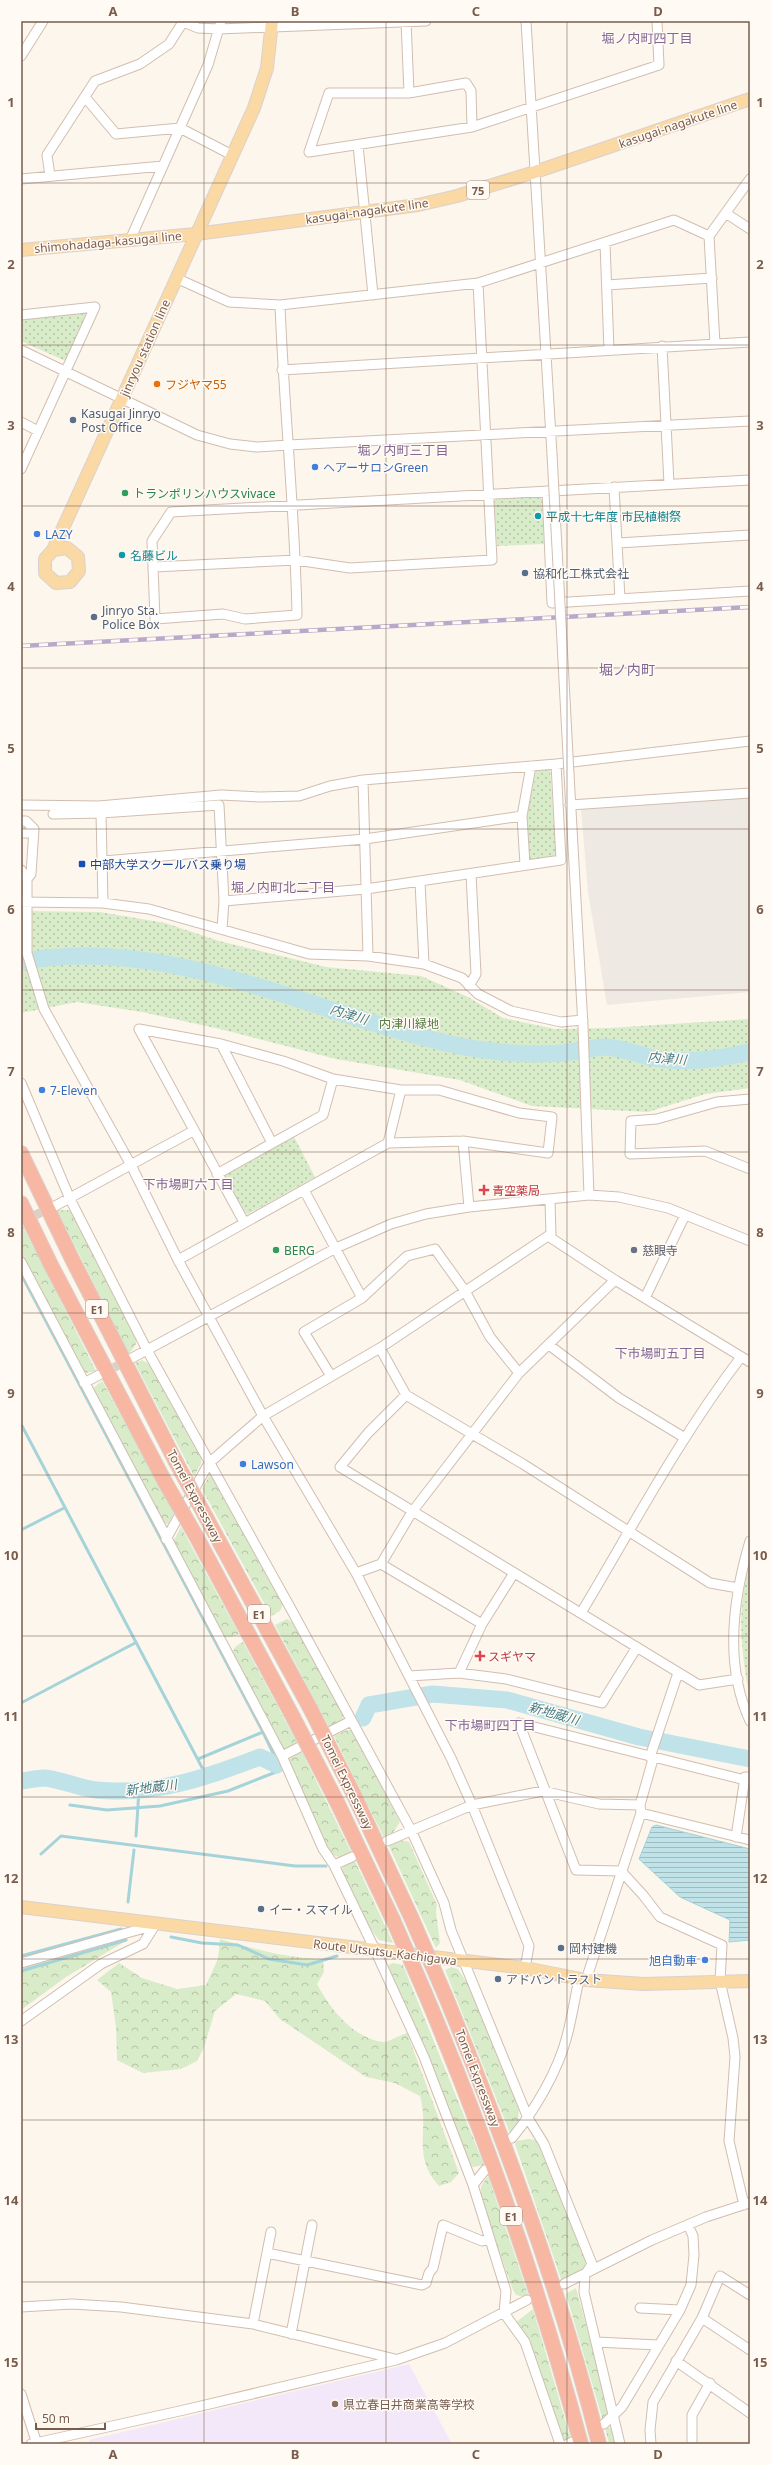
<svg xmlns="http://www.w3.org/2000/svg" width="771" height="2465" viewBox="0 0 771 2465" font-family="'Noto Sans','Noto Sans JP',sans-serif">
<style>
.industrial{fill:#efe9e4}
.education{fill:#f3e8fa}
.forest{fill:url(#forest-crowns)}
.park{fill:url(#park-dots)}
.water{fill:url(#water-rules);stroke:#a5d3da}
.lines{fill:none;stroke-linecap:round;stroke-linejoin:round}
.stream{stroke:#a5d3da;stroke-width:3}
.river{stroke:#bfe3e8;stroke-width:17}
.minor-tunnel{stroke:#dcd0c4;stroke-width:9;stroke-dasharray:9 4.5;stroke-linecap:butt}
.minor-casing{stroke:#d1beb0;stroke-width:11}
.major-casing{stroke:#dad1cd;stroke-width:14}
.highway-casing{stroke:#dad1cd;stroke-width:16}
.minor{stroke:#fff;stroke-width:9}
.major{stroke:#fbd9a5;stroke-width:12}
.highway{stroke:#f7b7a3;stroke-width:14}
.rail-casing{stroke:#b9a8c9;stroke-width:4.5}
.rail{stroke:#fffaf3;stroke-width:3;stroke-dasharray:9;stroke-linecap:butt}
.minor-bridge-casing{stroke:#d1beb0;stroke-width:11;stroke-linecap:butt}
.highway-bridge-casing{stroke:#dad1cd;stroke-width:16;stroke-linecap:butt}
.minor-bridge{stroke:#fff;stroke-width:9}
.highway-bridge{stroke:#f7b7a3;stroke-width:14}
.grid{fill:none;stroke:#7a5c4d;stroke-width:1;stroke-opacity:0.55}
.food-dot{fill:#e8710a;stroke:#fffaf3;stroke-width:1.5}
.service-dot{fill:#5c6f8a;stroke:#fffaf3;stroke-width:1.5}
.shop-dot{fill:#3f7fe0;stroke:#fffaf3;stroke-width:1.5}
.leisure-dot{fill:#2e9e5b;stroke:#fffaf3;stroke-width:1.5}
.culture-dot{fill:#0f9aa8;stroke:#fffaf3;stroke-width:1.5}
.transit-dot{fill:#1a4fb4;stroke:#fffaf3;stroke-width:1.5}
.health-dot{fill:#e0444e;stroke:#fffaf3;stroke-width:1.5}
.worship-dot{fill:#6b7280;stroke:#fffaf3;stroke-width:1.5}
.education-dot{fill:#8d6e63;stroke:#fffaf3;stroke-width:1.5}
.labels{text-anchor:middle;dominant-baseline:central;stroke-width:3;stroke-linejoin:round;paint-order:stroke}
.shield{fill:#fffaf3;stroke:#a28b7f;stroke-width:1}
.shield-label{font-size:11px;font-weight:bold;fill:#7a5c4d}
.street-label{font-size:12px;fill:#7a5c4d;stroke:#fffaf3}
.food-label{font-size:12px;fill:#c56008;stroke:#fffaf3;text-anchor:start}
.service-label{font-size:12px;fill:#4e5e75;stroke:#fffaf3;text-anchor:start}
.shop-label{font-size:12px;fill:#366cbe;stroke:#fffaf3;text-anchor:start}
.leisure-label{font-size:12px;fill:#27864d;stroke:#fffaf3;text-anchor:start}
.culture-label{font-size:12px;fill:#0d838f;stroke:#fffaf3;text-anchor:start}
.transit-label{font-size:12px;fill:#164399;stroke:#fffaf3;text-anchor:start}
.park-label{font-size:12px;fill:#537a41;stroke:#fffaf3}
.health-label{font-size:12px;fill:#be3a42;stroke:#fffaf3;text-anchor:start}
.worship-label{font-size:12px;fill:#5b616d;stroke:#fffaf3;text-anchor:start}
.education-label{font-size:12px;fill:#785e54;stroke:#fffaf3;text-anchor:start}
.neighbourhood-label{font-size:13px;fill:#846695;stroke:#fffaf3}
.water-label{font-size:13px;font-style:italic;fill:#437c86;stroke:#fffaf3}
.quarter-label{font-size:14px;fill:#846695;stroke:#fffaf3}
.neatline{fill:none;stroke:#7a5c4d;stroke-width:1.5}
.grid-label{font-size:13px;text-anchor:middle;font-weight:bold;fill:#7a5c4d}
</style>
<defs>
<pattern id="forest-crowns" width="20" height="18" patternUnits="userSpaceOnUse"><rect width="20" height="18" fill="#d8ecc9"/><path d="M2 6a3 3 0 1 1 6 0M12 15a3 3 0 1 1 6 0" fill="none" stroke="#b4c2a5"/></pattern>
<pattern id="park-dots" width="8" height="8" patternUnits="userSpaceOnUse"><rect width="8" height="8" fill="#d8ecc9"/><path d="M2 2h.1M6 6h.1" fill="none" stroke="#b4c2a5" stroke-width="1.8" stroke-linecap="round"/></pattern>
<pattern id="water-rules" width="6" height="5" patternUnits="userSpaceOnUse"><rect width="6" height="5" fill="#bfe3e8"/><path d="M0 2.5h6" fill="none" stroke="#a0bbbe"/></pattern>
</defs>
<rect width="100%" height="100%" fill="#fdf6ec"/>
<!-- industrial -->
<path class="industrial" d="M750,797V992L607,1005L588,892L581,809Z"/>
<!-- education -->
<path class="education" d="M409,2364L452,2444H90L89,2440Z"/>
<!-- forest -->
<path class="forest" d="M57,1210H68L73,1213L136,1338V1344L129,1354Z
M23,1226L96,1371L86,1373L79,1369L21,1255Z
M142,1360L151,1365L201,1456V1464L194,1476L135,1363Z
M102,1381L174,1513L168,1524L162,1523L93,1395V1388Z
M209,1476L212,1477L283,1604L280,1611L271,1616L202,1489Z
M181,1527L239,1634L232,1637H224L173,1542Z
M287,1619L292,1622L344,1716L341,1721L329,1727L275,1625Z
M243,1642L298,1744L284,1751L232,1653L236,1646Z
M347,1730H352L400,1822L392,1834L384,1838L334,1736Z
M302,1752L352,1854C343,1859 339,1858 330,1853L287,1766L289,1759Z
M399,1840L409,1842L437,1905L436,1912L440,1943L436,1948L388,1844Z
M354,1859L393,1943L379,1940L358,1912L341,1875L343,1867Z
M220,1939C254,1949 287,1958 323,1959L324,1972L317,1984C330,2009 353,2038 383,2042C389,2042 400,2035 407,2033L459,2173L451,2182L439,2186C411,2155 430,2131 420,2096L395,2083L366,2077L280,2019L265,2001L236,1994L215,2011L204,2047L197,2061L181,2069L143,2073L117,2060L116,2027L111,1992L97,1980L119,1963L142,1978L177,1989L206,1985L218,1959Z
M121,1941L124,1942L66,1977L21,2010V1968Z
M393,1963L403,1965L484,2165L473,2167L468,2163L424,2044L405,2008L388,1965Z
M451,1967L458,1969L476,1997L519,2107L518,2123L510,2133L445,1970Z
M529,2139L535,2140L541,2145L587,2265L585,2272L562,2282L515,2144L517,2141Z
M488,2176L529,2297L528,2298L516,2295L513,2290L481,2201V2186Z
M576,2288L610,2413L603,2421L566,2294Z
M533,2309L571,2440H562L515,2323Z
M605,2427L611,2428L616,2444H609Z"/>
<!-- park -->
<path class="park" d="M82,311L86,316L67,359L63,360L21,341V317Z
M538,496L542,499L544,544L497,546L494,501L497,498Z
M550,768L556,854L553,857L530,860L528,859L526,820L536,771Z
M21,911L100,912L165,923L219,941L306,962L326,967L421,976L468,997L503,1018L555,1029L609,1028L750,1019V1088L705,1094L648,1112L532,1106L460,1080L336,1059L220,1029L142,1012L77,1002L21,1013Z
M293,1135L315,1177L248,1214L245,1213L223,1173Z
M750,1565V1698C741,1653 736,1610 750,1565Z"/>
<!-- water -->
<path class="water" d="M656,1825L750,1849V1940L729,1942L730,1920L680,1897L639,1859L652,1827Z"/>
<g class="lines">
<!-- stream -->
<path class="stream" d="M21,1274L263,1732
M21,1424L207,1777
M21,1530L64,1508
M21,1703L135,1643
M70,1805L107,1810L160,1806L228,1791L281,1770L263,1732L198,1759
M136,1836L139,1790
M41,1854L61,1836L295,1866H326
M128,1902L134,1850
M171,1937L202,1943L238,1945L269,1959L307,1965L337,1956
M21,1956L121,1929
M21,1971L126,1940"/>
<!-- river -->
<path class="river" d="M21,962C163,933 315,1014 450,1044C487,1052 524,1056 562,1053C576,1052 592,1047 606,1047C623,1048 638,1055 654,1058C684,1064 720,1059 750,1052
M363,1718L369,1705L433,1694L507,1700L639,1737L750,1759
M21,1781C29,1780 38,1778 45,1778C63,1780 79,1788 96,1790C154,1796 208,1777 260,1757L277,1765"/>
<!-- minor-tunnel -->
<path class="minor-tunnel" d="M21,1222L52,1207
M102,1374L128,1360"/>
<defs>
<path id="minor" d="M181,21L198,28L219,29L426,21
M406,21L409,93
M526,21L552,454
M21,56L43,21
M85,97L116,134L180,128L232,155
M472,127L471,91L466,83L409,93H329L309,152L472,127L659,65L657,21
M358,145L373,295
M50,176L47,155L95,81L140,64L169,44L183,22
M21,179L163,166
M727,214L750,229
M709,236L750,179
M130,240L208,65L221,21
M605,243L609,350
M176,278L229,302L280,305L478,283L674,220L709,236L715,344
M607,285L712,278
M280,305C284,409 295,511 297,615L245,619L223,614L155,619L152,541L171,512L750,480
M21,315L95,307
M662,346L669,484
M21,350L197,435L230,444L257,447L289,445L750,421
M282,370L750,342
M21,422L38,431
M21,469L95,307
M614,487L620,599
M547,491L552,603L750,591
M618,543L750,535
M154,567L296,560L350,568L492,560L478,283
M569,774L583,1026L589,1195
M363,780L368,956
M21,805L99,806L221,795L260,797L299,796L330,786L363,780L556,764L750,741
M570,805L750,793
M101,813L103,903
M53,814L101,813L219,805L224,901L222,929
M21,821H26L34,829L31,874L27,879
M21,833H33
M103,861L365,839L522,816
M525,865L522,816L531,766
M21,870L27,879V953L44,1009L131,1165L178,1260L263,1416L356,1573L451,1758L472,1805L529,1946L525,1968
M420,882L424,964
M224,901L366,889L561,860L556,764
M21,902L103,903L149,909L309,954L368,956L424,964L462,978L478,994L511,1011L561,1022L583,1020
M469,986L476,974L471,874
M139,1029L221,1044L283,1061L333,1079L401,1090H439L519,1113L552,1117L548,1153L463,1141L388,1143L178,1260
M139,1029L244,1222
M221,1044L272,1143
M21,1083L70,1199L147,1350L291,1609L411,1830L444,1903L451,1930L528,2118L544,2144L592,2264L585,2275L584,2292L620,2444
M750,1099L717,1102L657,1119L631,1121L630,1154L705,1151L750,1169
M463,1141L469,1207
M388,1143L401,1090
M217,1174L323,1115L333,1079
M304,1190L362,1298
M550,1200L551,1236
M55,1206L193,1131
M21,1262L282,1756L323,1849L334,1865L375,1950L424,2057L473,2185L506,2291L504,2313L525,2342L560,2444
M645,1298L685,1215
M549,1345L619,1398L685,1438
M380,1348L406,1395L523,1464L710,1583L738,1588
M132,1358L336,1248L391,1224L426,1214L469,1207L589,1195L619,1197L668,1208L750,1241
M331,1376L304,1332L362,1298L407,1256L435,1249L465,1291L490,1337L519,1373
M84,1383L99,1375
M406,1395L368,1433L340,1467L699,1685L738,1679
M166,1539L209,1463L263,1416L380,1348L548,1236L615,1280L750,1362
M750,1541C733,1598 724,1665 750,1721
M381,1564L482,1624
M356,1573L381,1564L412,1512L519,1373L615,1280
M581,1613C633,1526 680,1437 741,1357
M459,1673L482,1624L514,1573
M409,1676L459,1673L506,1679L602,1703L637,1647
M519,1723L576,1870L621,1871L643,1895L660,1917L722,1945L720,1981L733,2038L735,2057L729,2141L744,2205
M519,1723L745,1780
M282,1756L351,1721
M650,1757L678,1673
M641,1813L750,1840
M736,1837L745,1777H748
M387,1841L472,1805L543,1791L599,1804L640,1805
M334,1865L352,1857
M21,1963L155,1925
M586,1980L641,1813L640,1805L653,1759
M21,2021L101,1964L143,1944L155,1925
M512,2138C535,2110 558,2071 567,2036C572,2017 575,1998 579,1979
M473,2185L485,2170
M267,2253L422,2285L426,2283L429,2273L433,2268L443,2225L482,2241L490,2239
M564,2284L652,2240L706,2217L749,2203
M21,2307L72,2304L121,2307L253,2324L395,2359
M640,2308L680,2310
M702,2318L750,2350
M253,2324L271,2232
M291,2334L312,2225
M596,2342L658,2345
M676,2361L750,2413
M21,2394L37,2444
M604,2424L622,2407L680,2310L691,2285L694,2255L693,2236L688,2225
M31,2444L184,2410L396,2360L445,2343L527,2300
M568,2444L572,2442
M651,2444L650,2430L653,2402L702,2318L720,2276L750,2295
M692,2444V2415L710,2383"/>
<path id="major" d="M21,250L196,234L418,205L457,196L535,172L750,99
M53,550L67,548L78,557L79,571L70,582L56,583L45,573V559L53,550L254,108L267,68L272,21
M21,1907L525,1968L586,1980L644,1984L750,1981"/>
<path id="highway" d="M21,1153L72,1259L176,1462
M21,1203L51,1265L165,1482
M207,1519L310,1708
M196,1536L293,1717
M354,1795L411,1917
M338,1804L393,1920
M425,1993C487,2140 540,2290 581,2444
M445,1995C505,2141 560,2290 599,2444"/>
</defs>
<!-- minor casing -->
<use href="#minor" class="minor-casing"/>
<!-- major casing -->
<use href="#major" class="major-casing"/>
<!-- highway casing -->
<use href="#highway" class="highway-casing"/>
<!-- minor -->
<use href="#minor" class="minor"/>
<!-- major -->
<use href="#major" class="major"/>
<!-- highway -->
<use href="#highway" class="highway"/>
<defs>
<path id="rail" d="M21,646L750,607"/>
</defs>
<!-- rail casing -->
<use href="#rail" class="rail-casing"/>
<!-- rail -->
<use href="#rail" class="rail"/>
<defs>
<path id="minor-bridge" d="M552,454L569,774"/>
<path id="highway-bridge" d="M176,1462L207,1519
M165,1482L196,1536
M310,1708L354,1795
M293,1717L338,1804
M411,1917L445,1995
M393,1920L425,1993"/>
</defs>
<!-- minor-bridge casing -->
<use href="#minor-bridge" class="minor-bridge-casing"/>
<!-- highway-bridge casing -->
<use href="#highway-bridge" class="highway-bridge-casing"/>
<!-- minor-bridge -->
<use href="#minor-bridge" class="minor-bridge"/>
<!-- highway-bridge -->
<use href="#highway-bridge" class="highway-bridge"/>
</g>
<!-- grid -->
<path class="grid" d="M204,21V2444M386,21V2444M567,21V2444M21,183H750M21,345H750M21,506H750M21,668H750M21,829H750M21,990H750M21,1152H750M21,1313H750M21,1475H750M21,1636H750M21,1797H750M21,1959H750M21,2120H750M21,2282H750"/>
<!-- markers -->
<circle class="food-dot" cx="157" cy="384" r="4"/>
<g class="service-dot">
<circle cx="73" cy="420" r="4"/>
<circle cx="525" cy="573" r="4"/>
<circle cx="94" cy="617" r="4"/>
<circle cx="261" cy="1909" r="4"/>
<circle cx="561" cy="1948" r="4"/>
<circle cx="498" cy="1979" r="4"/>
</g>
<g class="shop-dot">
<circle cx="315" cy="467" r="4"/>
<circle cx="37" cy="534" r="4"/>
<circle cx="42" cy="1090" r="4"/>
<circle cx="243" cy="1464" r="4"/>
<circle cx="705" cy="1960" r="4"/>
</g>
<g class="leisure-dot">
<circle cx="125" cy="493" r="4"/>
<circle cx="276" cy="1250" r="4"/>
</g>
<g class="culture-dot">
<circle cx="538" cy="516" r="4"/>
<circle cx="122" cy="555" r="4"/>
</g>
<rect class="transit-dot" x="78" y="860" width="8" height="8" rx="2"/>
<g class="health-dot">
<path d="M482 1184h4v4h4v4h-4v4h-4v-4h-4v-4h4z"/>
<path d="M478 1650h4v4h4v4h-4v4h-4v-4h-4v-4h4z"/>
</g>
<circle class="worship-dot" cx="634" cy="1250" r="4"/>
<circle class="education-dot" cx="335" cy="2404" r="4"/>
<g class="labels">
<!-- shield labels -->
<g class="shield">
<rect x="467" y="181" width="22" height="18" rx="3"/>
<rect x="86" y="1300" width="22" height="18" rx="3"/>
<rect x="248" y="1605" width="22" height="18" rx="3"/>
<rect x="500" y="2207" width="22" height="18" rx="3"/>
</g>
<g class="shield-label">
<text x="478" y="190">75</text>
<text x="97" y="1309">E1</text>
<text x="259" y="1614">E1</text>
<text x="511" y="2216">E1</text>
</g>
<!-- street labels -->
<g class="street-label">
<text transform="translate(678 124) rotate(-19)">kasugai-nagakute line</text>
<text transform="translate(367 211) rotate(-8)">kasugai-nagakute line</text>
<text transform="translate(108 242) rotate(-5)">shimohadaga-kasugai line</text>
<text transform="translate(145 348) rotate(-66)">jinryou station line</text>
<text transform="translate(195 1496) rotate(62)">Tomei Expressway</text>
<text transform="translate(347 1782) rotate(64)">Tomei Expressway</text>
<text transform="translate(385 1952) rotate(7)">Route Utsutsu-Kachigawa</text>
<text transform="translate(478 2078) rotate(69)">Tomei Expressway</text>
</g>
<!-- food labels -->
<g class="food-label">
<text x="165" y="384">フジヤマ55</text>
</g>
<!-- service labels -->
<g class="service-label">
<text x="81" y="413">Kasugai Jinryo<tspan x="81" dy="14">Post Office</tspan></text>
<text x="533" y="573">協和化工株式会社</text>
<text x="102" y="610">Jinryo Sta.<tspan x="102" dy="14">Police Box</tspan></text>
<text x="269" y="1909">イー・スマイル</text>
<text x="569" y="1948">岡村建機</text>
<text x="506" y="1979">アドバントラスト</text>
</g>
<!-- shop labels -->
<g class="shop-label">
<text x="323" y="467">ヘアーサロンGreen</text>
<text x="45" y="534">LAZY</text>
<text x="50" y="1090">7-Eleven</text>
<text x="251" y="1464">Lawson</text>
<text x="697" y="1960" text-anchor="end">旭自動車</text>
</g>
<!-- leisure labels -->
<g class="leisure-label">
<text x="133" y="493">トランポリンハウスvivace</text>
<text x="284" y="1250">BERG</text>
</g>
<!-- culture labels -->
<g class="culture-label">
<text x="546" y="516">平成十七年度 市民植樹祭</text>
<text x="130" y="555">名藤ビル</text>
</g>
<!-- transit labels -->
<g class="transit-label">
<text x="90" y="864">中部大学スクールバス乗り場</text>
</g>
<!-- park labels -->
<g class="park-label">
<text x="409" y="1023">内津川緑地</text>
</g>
<!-- health labels -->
<g class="health-label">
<text x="492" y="1190">青空薬局</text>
<text x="488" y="1656">スギヤマ</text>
</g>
<!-- worship labels -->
<g class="worship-label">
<text x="642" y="1250">慈眼寺</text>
</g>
<!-- education labels -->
<g class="education-label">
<text x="343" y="2404">県立春日井商業高等学校</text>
</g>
<!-- neighbourhood labels -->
<g class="neighbourhood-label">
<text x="647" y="38">堀ノ内町四丁目</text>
<text x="403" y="450">堀ノ内町三丁目</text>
<text x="283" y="887">堀ノ内町北二丁目</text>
<text x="188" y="1184">下市場町六丁目</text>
<text x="660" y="1353">下市場町五丁目</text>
<text x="490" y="1725">下市場町四丁目</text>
</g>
<!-- water labels -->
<g class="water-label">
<text transform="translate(349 1014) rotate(17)">内津川</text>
<text transform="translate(667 1058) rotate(5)">内津川</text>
<text transform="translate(554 1713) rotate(16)">新地蔵川</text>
<text transform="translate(151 1787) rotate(-7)">新地蔵川</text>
</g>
<!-- quarter labels -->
<g class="quarter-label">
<text x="627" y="669">堀ノ内町</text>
</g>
</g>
<!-- border -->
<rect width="771" height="2465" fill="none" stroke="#fffaf3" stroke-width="44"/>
<!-- scale -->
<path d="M36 2423v6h69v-6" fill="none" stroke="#7a5c4d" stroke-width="2"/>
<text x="42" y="2423" font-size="12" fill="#7a5c4d" stroke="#fffaf3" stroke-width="3" paint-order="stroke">50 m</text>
<rect x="22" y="22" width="727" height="2421" class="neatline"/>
<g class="grid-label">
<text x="113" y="16">A</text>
<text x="295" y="16">B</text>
<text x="476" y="16">C</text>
<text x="658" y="16">D</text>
<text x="11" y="107">1</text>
<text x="760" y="107">1</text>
<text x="11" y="269">2</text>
<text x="760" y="269">2</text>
<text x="11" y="430">3</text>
<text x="760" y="430">3</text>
<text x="11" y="591">4</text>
<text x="760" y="591">4</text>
<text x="11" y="753">5</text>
<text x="760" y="753">5</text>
<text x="11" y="914">6</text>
<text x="760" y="914">6</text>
<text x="11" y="1076">7</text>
<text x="760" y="1076">7</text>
<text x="11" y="1237">8</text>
<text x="760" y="1237">8</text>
<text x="11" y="1398">9</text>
<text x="760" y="1398">9</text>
<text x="11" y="1560">10</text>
<text x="760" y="1560">10</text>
<text x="11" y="1721">11</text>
<text x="760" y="1721">11</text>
<text x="11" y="1883">12</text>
<text x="760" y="1883">12</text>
<text x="11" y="2044">13</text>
<text x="760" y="2044">13</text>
<text x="11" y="2205">14</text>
<text x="760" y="2205">14</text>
<text x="11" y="2367">15</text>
<text x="760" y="2367">15</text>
<text x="113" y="2459">A</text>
<text x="295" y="2459">B</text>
<text x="476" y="2459">C</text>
<text x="658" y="2459">D</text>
</g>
</svg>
